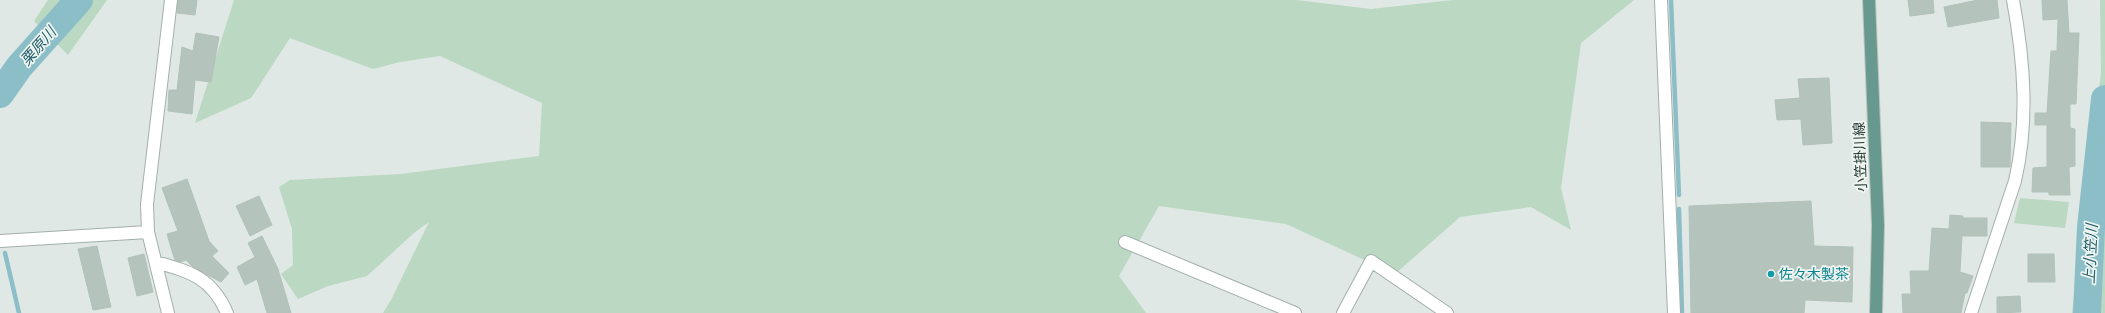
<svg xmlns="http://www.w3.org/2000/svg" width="2105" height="313" viewBox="0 0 2105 313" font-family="Poppins,'Noto Sans JP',sans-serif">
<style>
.green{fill:#bad8c2}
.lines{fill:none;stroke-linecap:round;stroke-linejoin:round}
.stream{stroke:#8cbec8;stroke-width:4.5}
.river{stroke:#8cbec8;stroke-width:28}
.building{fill:#b5c3bd;stroke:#b2c1bb}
.minor-casing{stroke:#a3afab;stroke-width:14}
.major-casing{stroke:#bdc3c1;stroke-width:14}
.minor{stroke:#fff;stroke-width:12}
.major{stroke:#68998e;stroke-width:12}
.culture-dot{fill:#0f9aa8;stroke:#eff6f2;stroke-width:1.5}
.labels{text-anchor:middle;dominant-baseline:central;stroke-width:3.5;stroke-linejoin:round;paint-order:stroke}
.street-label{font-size:14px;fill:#223631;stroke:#eff6f2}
.culture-label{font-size:14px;fill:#0d838f;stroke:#eff6f2;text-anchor:start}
.water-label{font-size:15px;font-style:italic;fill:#235e6b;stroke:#eff6f2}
</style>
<rect width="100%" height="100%" fill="#dfe8e4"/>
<!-- green -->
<path class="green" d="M48,0H107L68,55L34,21Z
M234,0H1296L1371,9L1453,0H1634L1581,43L1561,188L1571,230L1531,207L1460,217L1395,274L1286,224L1159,206L1119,276L1146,313H383L391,300L429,222L415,232L367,276L328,286L298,299L281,274L293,265L292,229L279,187L290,180L401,174L539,156L542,103L440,56L400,62L373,69L290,38L251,98L195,123Z
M2100,0H2105V313H2072L2101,73Z
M2020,198L2069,202L2065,228L2014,223Z"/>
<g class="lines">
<!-- stream -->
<path class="stream" d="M1671,0L1679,195
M1679,209L1682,313
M5,253L19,313"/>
<!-- river -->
<path class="river" d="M0,94L19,67L79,0
M2087,313L2091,227L2105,99"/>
</g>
<!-- building -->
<path class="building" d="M178,0H197L195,15L177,13Z
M1908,0H1933L1934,13L1910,16Z
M1978,0H1997L1999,18L1948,27L1944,7Z
M2042,0H2067L2069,33H2079L2076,104H2070V128L2075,129V166L2069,167L2070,195H2049V192H2032L2033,168L2047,167V125H2035V113H2047L2051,51H2057L2058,19L2043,20Z
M196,33L219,37L211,82L195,80L192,114L168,111L169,90H177L182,47L193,51Z
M1829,78L1832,143L1803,145L1801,119L1777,120L1775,100L1800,98L1798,79Z
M1981,122L2011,123L2010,167H1981Z
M187,179L209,241L218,251L212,256L229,273L221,282L193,267L186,260L180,262L175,260L172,251L167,234L178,231L162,188Z
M259,196L272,225L250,236L236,206Z
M1811,201L1814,246L1853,247L1852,302L1805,300L1804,313H1691L1689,206Z
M1950,215L1963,216V218H1987V236H1962L1960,272L1973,276L1967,293H1965L1961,313H1903L1902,294H1911L1910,271H1929L1932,228L1949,229Z
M262,236L278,269L291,313H267L257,279L245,285L237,267L255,257L248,243Z
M97,246L111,307L93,310L78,249Z
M144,254L153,292L137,296L128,258Z
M2028,254H2054L2055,282H2028Z
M2020,296L2021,312L1997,313V297Z"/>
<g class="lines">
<defs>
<path id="minor" d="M1661,0L1674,313
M0,241L148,232
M1125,242L1295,313
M156,262C191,272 212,278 227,313
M168,313L148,232L147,204L171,0
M1343,313L1371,261L1447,313
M1971,313L2015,181C2029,121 2024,60 2013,0"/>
<path id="major" d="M1869,0L1878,225L1876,313"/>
</defs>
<!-- minor casing -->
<use href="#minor" class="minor-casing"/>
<!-- major casing -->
<use href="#major" class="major-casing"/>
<!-- minor -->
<use href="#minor" class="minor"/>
<!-- major -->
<use href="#major" class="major"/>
</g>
<!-- markers -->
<circle class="culture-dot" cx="1771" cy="274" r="4"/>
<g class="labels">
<!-- street labels -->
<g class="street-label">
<text transform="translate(1860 157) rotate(-92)">小笠掛川線</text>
</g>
<!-- culture labels -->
<g class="culture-label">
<text x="1779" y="274">佐々木製茶</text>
</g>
<!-- water labels -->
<g class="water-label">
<text transform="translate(38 46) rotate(-49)">栗原川</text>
<text transform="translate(2090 254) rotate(-87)">上小笠川</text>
</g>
</g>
</svg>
